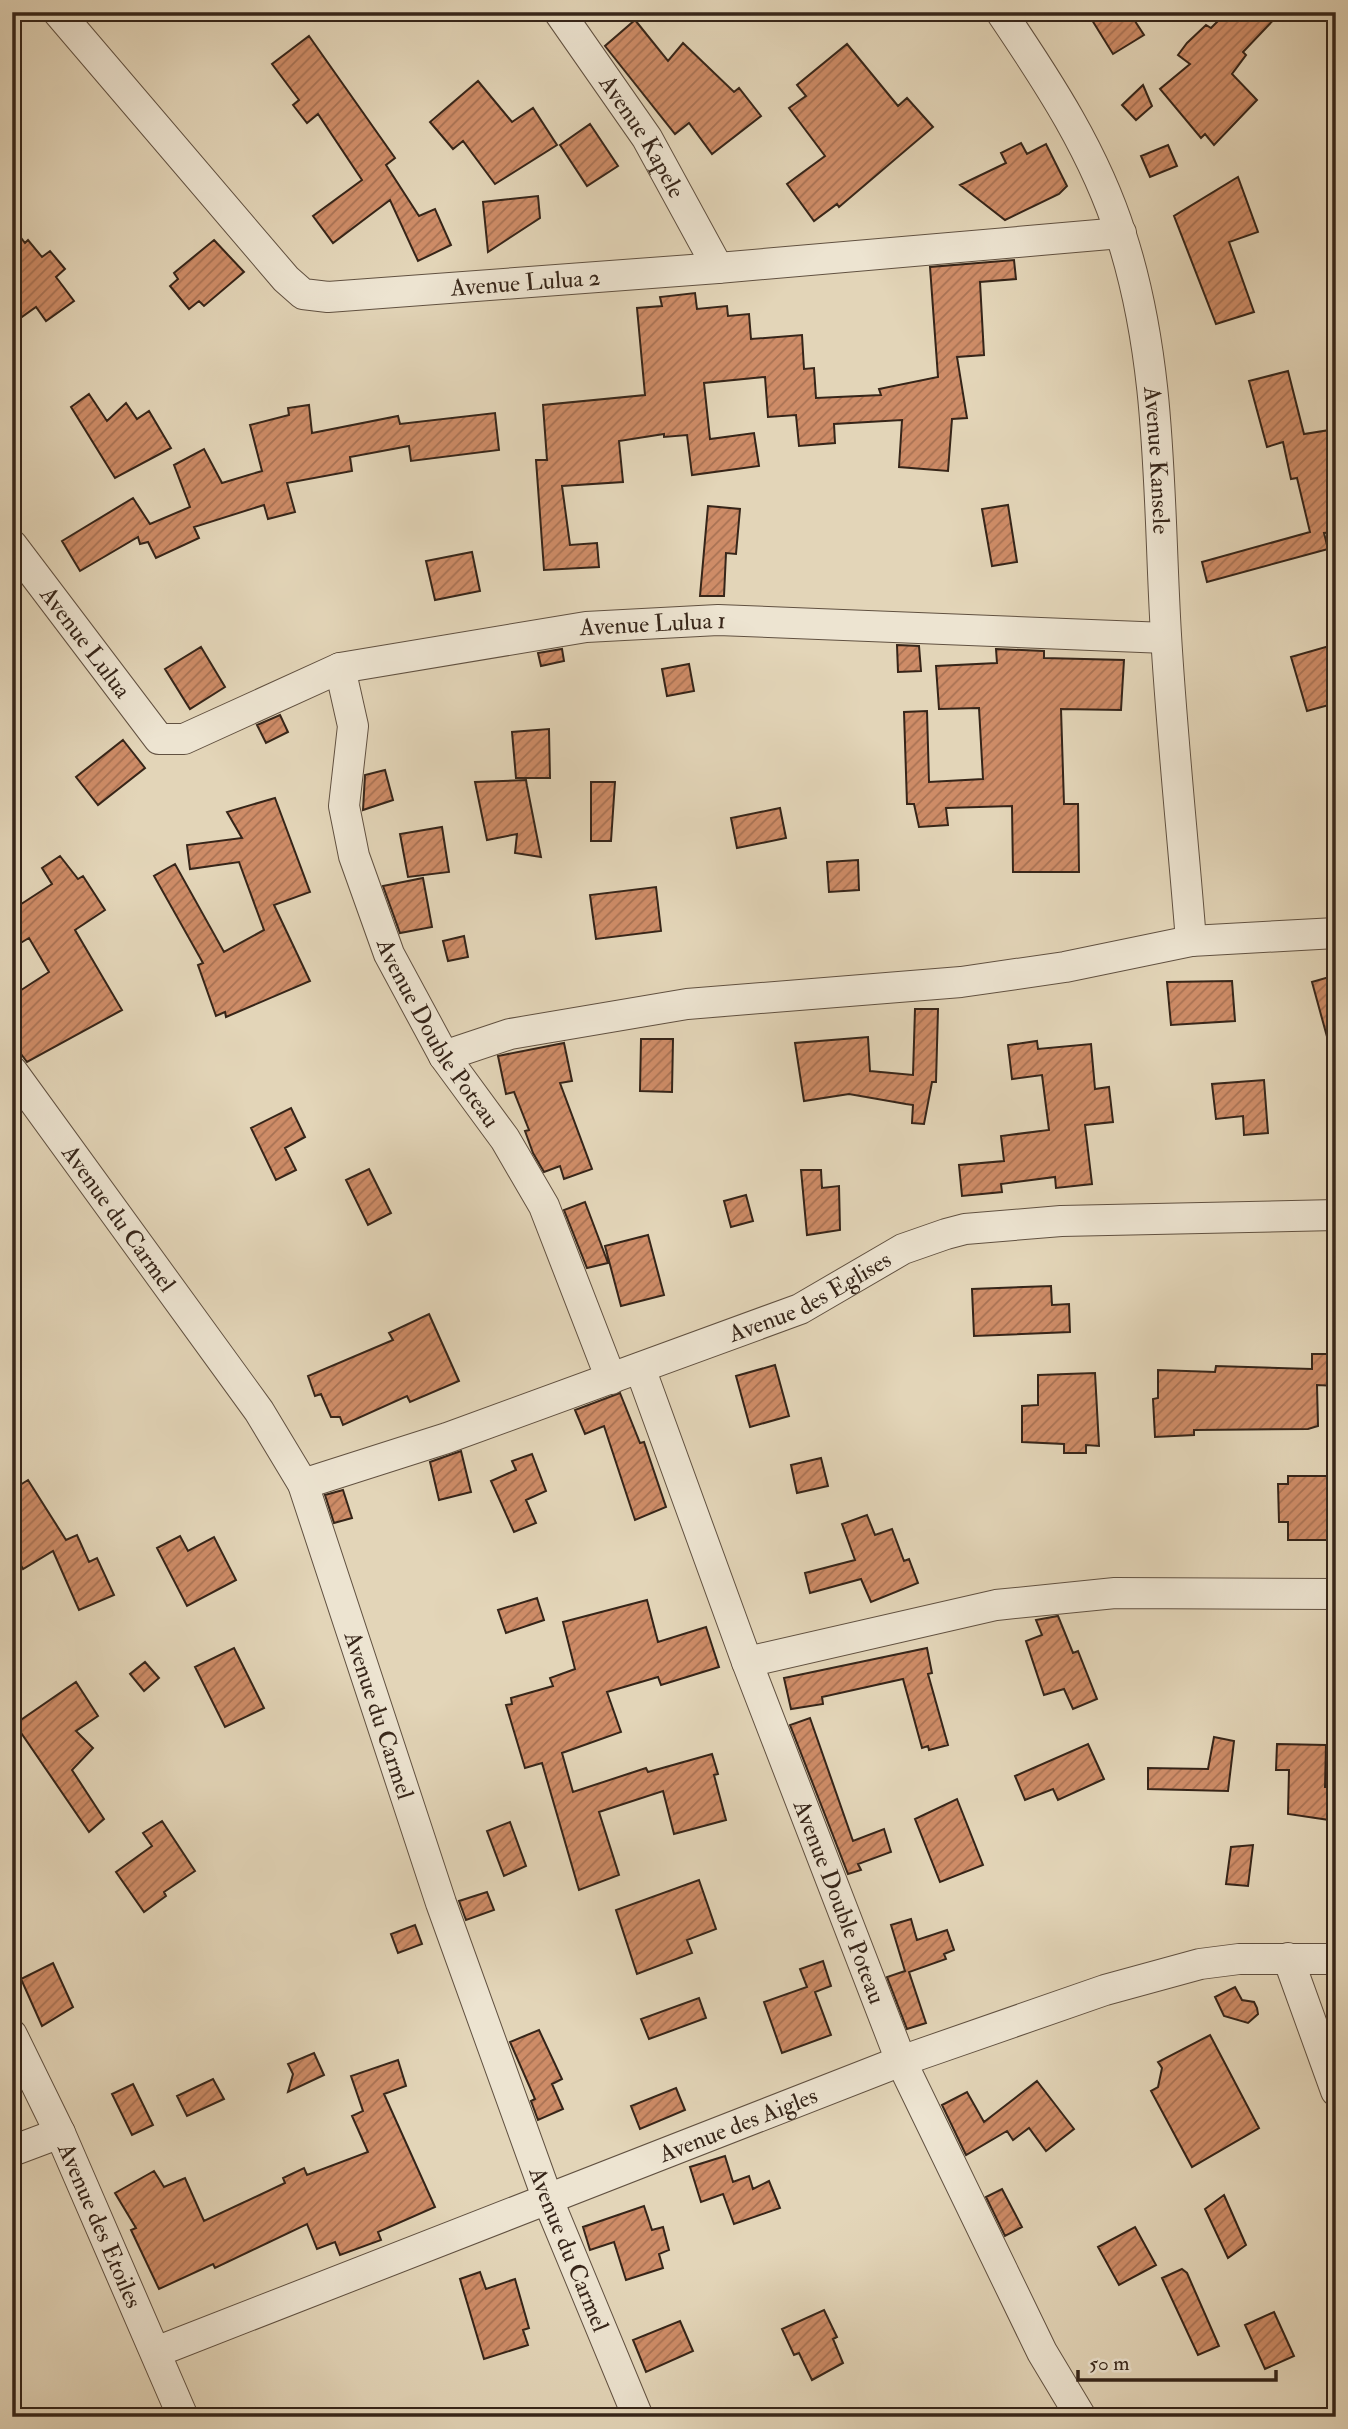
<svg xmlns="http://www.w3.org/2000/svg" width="1348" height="2429" viewBox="0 0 1348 2429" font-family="'IM FELL Double Pica',serif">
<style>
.building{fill:url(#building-hatch);stroke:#362519;stroke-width:2}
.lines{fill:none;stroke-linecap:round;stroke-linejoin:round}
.minor-casing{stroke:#615141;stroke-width:32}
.minor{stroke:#ede4d1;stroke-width:30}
.labels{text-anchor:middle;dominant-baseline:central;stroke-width:7;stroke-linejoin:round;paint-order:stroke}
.street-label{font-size:24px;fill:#362519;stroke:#ede4d1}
</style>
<defs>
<pattern id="building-hatch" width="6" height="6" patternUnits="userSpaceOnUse" patternTransform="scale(1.75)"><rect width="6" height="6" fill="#ce8c67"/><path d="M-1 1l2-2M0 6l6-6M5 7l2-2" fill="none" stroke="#a87254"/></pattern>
</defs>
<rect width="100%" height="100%" fill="#e3d5b8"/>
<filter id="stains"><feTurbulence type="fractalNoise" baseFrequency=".00286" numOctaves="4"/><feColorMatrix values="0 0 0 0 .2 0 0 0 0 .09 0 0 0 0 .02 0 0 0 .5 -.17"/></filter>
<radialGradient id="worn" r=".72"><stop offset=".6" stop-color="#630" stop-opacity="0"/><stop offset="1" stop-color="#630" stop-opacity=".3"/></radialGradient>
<!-- building -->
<path class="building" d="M1087,12H1129L1144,35L1113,54Z
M1227,12H1281L1243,52L1246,55L1232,74L1257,100L1214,145L1205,134L1201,138L1160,89L1190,64L1178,55L1187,43L1206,25L1211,28Z
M635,20L668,61L683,43L734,92L739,88L761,116L712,154L689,123L675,134L605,46Z
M309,36L395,158L386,165L419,216L435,209L451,245L418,261L390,200L333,243L313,216L362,180L318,114L307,123L293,105L299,100L272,64Z
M847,44L898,106L907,98L933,127L839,207L837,204L814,221L787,184L825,156L789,108L806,96L797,85Z
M478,81L512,122L533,108L557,145L495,184L463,141L453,149L430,122Z
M1143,85L1152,106L1136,120L1122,105Z
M590,124L618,166L587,186L560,145Z
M1021,143L1027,154L1046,144L1067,186L1059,194L1005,220L960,185L1006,163L1001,153Z
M1168,145L1177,166L1150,177L1141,156Z
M1238,177L1258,232L1229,242L1254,312L1216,324L1174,216Z
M538,196L540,218L488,252L483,202Z
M12,226L25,243L28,240L42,257L50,251L65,269L56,277L74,301L46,321L36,307L12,324Z
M214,240L244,272L204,306L199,301L189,309L170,286L178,279L174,273Z
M1014,260L1016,279L980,282L984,355L957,357L967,418L952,419L948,471L899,467L902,420L834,424L835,443L799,446L796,415L768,417L765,377L704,383L710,439L754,433L759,466L692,475L687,435L664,437V434L619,441L623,482L562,486L570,545L597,543L599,567L544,570L536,460H547L543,405L645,395L637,308L662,306L660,297L695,293L697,309L727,306L728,316L749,314L751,339L802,335L804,369L814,368L816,398L881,395L879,389L938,377L930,267Z
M1288,371L1304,434L1336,429V532L1324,533L1328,549L1207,582L1202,562L1310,532L1297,478L1291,479L1283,442L1267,447L1249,381Z
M89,394L107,421L126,403L137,419L149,411L171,448L115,478L71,407Z
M309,405L312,433L398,416L400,424L495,413L499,450L411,461L409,446L350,457L352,471L287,483L295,512L268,519L264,505L194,527L199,538L156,558L148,542L140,544L138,537L80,571L62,541L133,498L150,524L190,507L174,465L204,449L222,483L262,471L250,425L289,415L288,408Z
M1008,505L1017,562L992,566L982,509Z
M708,506L740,509L736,554L726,553L724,596H700Z
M472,552L480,591L435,600L426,561Z
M1336,644V703L1307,711L1291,657Z
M897,645L919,646L921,671L898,672Z
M201,647L225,687L190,709L165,669Z
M562,649L564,661L541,666L538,653Z
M996,649L1044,651V658L1124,660L1121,710L1061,709L1064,804H1078L1079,872H1013L1012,806L946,808L948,825L919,827L914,804H907L904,712L927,711L929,782L983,779L979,708L939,709L936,666L997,663Z
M689,664L694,691L667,696L662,669Z
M280,715L288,732L266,743L257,725Z
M549,729L550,778H516L512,732Z
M123,740L145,768L98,805L76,777Z
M385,770L393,800L363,810L365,775Z
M526,780L527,786L541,857L515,853L517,834L487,840L475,782Z
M591,782H615L611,841H591Z
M275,798L310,892L274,905L310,981L226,1017L225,1012L216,1016L198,965L203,963L154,876L175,864L224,952L264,930L239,862L190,869L187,845L242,838L227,812Z
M780,808L786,838L737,848L731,818Z
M442,827L449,872L408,877L400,834Z
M60,856L78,879L83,876L105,910L75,930L122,1010L27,1062L12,1042V996L49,972L29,938L12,948V910L52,884L42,868Z
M858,860L859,890L829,892L827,862Z
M423,878L432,927L400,933L383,886Z
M656,887L661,931L596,939L590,895Z
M464,936L468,957L448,961L443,941Z
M1336,975V1043L1329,1044L1312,982Z
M1232,981L1235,1021L1171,1025L1167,982Z
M915,1009H938L936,1082H932L924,1124L912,1123L913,1105L906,1104L849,1094L804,1101L795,1043L868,1037L870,1071L913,1075Z
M641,1039H673L672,1092L640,1091Z
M1037,1041L1038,1049L1091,1044L1095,1089L1109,1087L1113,1122L1085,1125L1092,1184L1056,1188L1055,1177L1001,1184L1002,1192L962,1196L959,1165L1004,1161L1001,1136L1049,1130L1042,1075L1012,1079L1008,1045Z
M564,1043L572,1081L560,1083L592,1169L564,1179L560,1166L544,1172L533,1153L525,1131L529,1130L514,1092L506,1094L498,1056Z
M1264,1080L1268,1133L1244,1135L1243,1116L1216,1119L1212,1084Z
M291,1108L305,1137L285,1148L296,1170L276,1180L251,1128Z
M369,1169L391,1213L368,1225L346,1180Z
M801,1170H821L822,1188L839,1186L840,1230L807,1235Z
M746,1195L753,1221L731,1227L724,1201Z
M585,1202L608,1263L587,1268L564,1210Z
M648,1235L664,1295L621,1306L605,1246Z
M1051,1286L1052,1305L1069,1304L1070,1332L974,1336L972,1289Z
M429,1314L459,1381L410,1402L407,1396L343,1425L340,1417H331L321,1394L315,1396L308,1376L393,1340L389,1333Z
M1312,1354H1336V1386L1317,1385L1318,1426L1308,1429L1194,1430V1435L1155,1437L1153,1399L1158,1398V1370L1215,1372L1216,1366L1312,1369Z
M775,1365L789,1416L750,1427L736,1376Z
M1095,1373L1099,1446L1086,1445V1453H1064V1444L1022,1442V1406L1038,1405V1375Z
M620,1393L640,1443L644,1442L666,1507L635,1520L604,1426L585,1434L575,1410Z
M461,1451L471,1492L439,1500L430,1462Z
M532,1454L546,1491L526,1500L536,1523L514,1532L491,1481L516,1470L512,1461Z
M821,1458L828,1486L797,1493L791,1465Z
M1288,1476H1336V1540H1288V1522H1279L1278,1484H1288Z
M28,1480L66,1540L77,1535L89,1562L97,1558L114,1595L79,1610L53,1551L23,1569L12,1550V1490Z
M343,1490L352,1518L334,1523L325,1495Z
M867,1515L875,1535L892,1529L904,1561L909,1559L918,1583L871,1602L861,1579L810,1593L805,1573L855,1560L842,1524Z
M180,1536L188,1551L214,1537L236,1580L187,1606L157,1548Z
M537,1598L544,1620L506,1633L498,1610Z
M647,1600L658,1642L706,1627L719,1667L661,1685L658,1677L607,1692L621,1732L562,1753L573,1792L646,1768L648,1772L712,1754L718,1774L714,1775L726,1820L674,1834L663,1791L599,1812L619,1875L579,1890L542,1763L525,1768L506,1705L512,1704L511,1698L553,1686L550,1678L575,1669L563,1622Z
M1058,1616L1073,1653L1078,1651L1097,1699L1073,1709L1064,1689L1044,1695L1026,1641L1042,1635L1036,1620Z
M234,1648L264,1708L225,1727L195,1667Z
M927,1648L932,1673L928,1674L948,1745L929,1750L928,1746L922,1748L903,1679L822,1697L823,1704L791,1709L784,1678Z
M145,1662L159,1678L144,1691L130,1674Z
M76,1682L98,1716L76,1731L93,1748L72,1770L104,1819L89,1832L15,1724Z
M810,1718L853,1841L884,1829L891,1852L858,1864L861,1870L848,1874L790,1725Z
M1214,1737L1234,1741L1228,1791L1148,1789V1768L1208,1769Z
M1088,1744L1104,1779L1058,1800L1053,1789L1025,1800L1015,1776Z
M1277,1744L1326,1745L1325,1787H1336V1821L1288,1814L1289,1770H1276Z
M957,1799L983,1865L940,1882L915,1819Z
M162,1821L195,1871L164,1892L166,1896L144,1912L116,1872L152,1846L143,1833Z
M510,1822L526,1866L504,1876L487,1831Z
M1253,1845L1248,1886L1226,1884L1231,1847Z
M699,1880L716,1929L687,1940L692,1953L637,1974L616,1910Z
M487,1892L494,1910L466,1920L459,1901Z
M911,1919L917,1940L947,1930L954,1950L944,1954L946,1959L909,1972L926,2023L907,2029L887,1977L905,1971L891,1925Z
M415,1925L422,1944L398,1953L391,1934Z
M823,1961L831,1986L815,1992L831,2035L782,2053L764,2002L807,1987L800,1969Z
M53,1963L73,2007L42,2026L21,1979Z
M1235,1987L1242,2000L1254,2002L1257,2008L1258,2014L1248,2023L1224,2016L1215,1997Z
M699,1998L706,2018L649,2039L641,2019Z
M539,2030L562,2079L552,2084L563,2109L538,2120L531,2101L535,2099L510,2042Z
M1210,2035L1259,2128L1192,2167L1151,2091L1158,2087L1162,2068L1158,2062Z
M314,2053L324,2075L288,2092L293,2074L288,2064Z
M398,2060L406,2086L384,2094L435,2207L378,2232L381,2240L340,2255L335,2242L317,2249L307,2224L215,2268L213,2264L159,2289L131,2230L136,2228L115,2193L154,2171L164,2187L185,2178L204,2221L285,2183L283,2178L304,2168L307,2175L368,2152L352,2116L363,2111L351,2076Z
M213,2079L224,2099L187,2116L177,2096Z
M1037,2081L1074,2129L1046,2151L1029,2128L1013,2140L1007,2131L966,2155L942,2105L967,2092L984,2122Z
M133,2084L153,2125L132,2135L112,2094Z
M676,2088L685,2110L640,2129L631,2106Z
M725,2156L733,2182L749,2176L753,2189L769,2181L780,2208L734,2224L723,2194L701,2202L690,2167Z
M1002,2189L1022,2227L1005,2236L986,2197Z
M1224,2195L1246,2245L1228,2258L1205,2209Z
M644,2206L652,2230L663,2227L669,2250L659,2254L663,2268L626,2280L614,2242L590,2250L583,2227Z
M1135,2227L1156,2265L1119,2285L1098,2247Z
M1182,2269L1187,2273L1219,2346L1198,2355L1162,2278Z
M480,2272L486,2289L515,2279L529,2328L523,2330L528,2345L484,2359L460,2279Z
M824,2310L837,2337L833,2339L843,2363L812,2380L799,2353L794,2355L782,2329Z
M1274,2312L1294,2356L1265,2369L1245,2325Z
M680,2321L693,2351L646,2372L633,2340Z"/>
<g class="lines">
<defs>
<g id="minor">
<path id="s1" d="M58,12L286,279L303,294L328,297L718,268L1121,233"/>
<path id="s2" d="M559,12L647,138L718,268"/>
<path id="s3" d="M1001,12C1049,83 1095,153 1121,235C1163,364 1158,501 1166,635C1172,737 1183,839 1191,941"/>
<path id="s4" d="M12,545L159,739H184L340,668L586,627L718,620L1166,638"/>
<path id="s5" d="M340,668L353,726L344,806L354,856L389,954L444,1056L505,1139L544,1206L611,1379"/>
<path d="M444,1056L510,1034L687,1004L961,982L1065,967L1191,941L1336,933"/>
<path id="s6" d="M12,1071L259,1411L303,1484L441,1903L548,2200L638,2417"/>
<path id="s7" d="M640,1368L747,1662L901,2061L1042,2352L1081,2417"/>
<path id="s8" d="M303,1484L447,1438L800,1309L903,1249L946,1234L965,1229L1061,1221L1336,1215"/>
<path d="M747,1662L996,1605L1115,1593L1336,1594"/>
<path d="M1288,1958L1336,2091"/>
<path id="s9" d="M12,2035L60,2133L183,2417"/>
<path d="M12,2151L60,2133"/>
<path id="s10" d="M156,2352L901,2061L1105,1990L1200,1964L1239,1959H1336"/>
</g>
</defs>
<!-- minor casing -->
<use href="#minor" class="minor-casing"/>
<!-- minor -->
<use href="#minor" class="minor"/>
</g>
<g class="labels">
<!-- street labels -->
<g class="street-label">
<text stroke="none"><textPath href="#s2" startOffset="150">Avenue Kapele</textPath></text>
<text stroke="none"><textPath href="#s1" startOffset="597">Avenue Lulua 2</textPath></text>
<text stroke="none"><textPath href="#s3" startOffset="483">Avenue Kansele</textPath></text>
<text stroke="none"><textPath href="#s4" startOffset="756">Avenue Lulua 1</textPath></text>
<text stroke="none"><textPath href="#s4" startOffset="122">Avenue Lulua</textPath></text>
<text stroke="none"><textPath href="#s5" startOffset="388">Avenue Double Poteau</textPath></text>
<text stroke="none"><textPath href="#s6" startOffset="182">Avenue du Carmel</textPath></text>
<text stroke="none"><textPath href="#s8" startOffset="541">Avenue des Eglises</textPath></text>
<text stroke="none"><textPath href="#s6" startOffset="749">Avenue du Carmel</textPath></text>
<text stroke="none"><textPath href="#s7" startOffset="570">Avenue Double Poteau</textPath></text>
<text stroke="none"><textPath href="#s10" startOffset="625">Avenue des Aigles</textPath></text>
<text stroke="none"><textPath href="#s9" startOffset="210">Avenue des Etoiles</textPath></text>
<text stroke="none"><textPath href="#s6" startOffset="1316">Avenue du Carmel</textPath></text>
</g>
</g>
<!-- margin -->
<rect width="1348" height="2429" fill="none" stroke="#e3d5b8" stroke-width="42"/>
<rect x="14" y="14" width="1320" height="2401" fill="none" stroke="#362519" stroke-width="3.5"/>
<rect x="21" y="21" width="1306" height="2387" fill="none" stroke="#362519" stroke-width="2"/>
<!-- scale -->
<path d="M1078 2370v10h198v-10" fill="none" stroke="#362519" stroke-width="3.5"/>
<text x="1089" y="2370" font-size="21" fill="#362519" stroke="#ede4d1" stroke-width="5" paint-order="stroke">50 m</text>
<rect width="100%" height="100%" filter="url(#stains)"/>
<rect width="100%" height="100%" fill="url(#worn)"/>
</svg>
